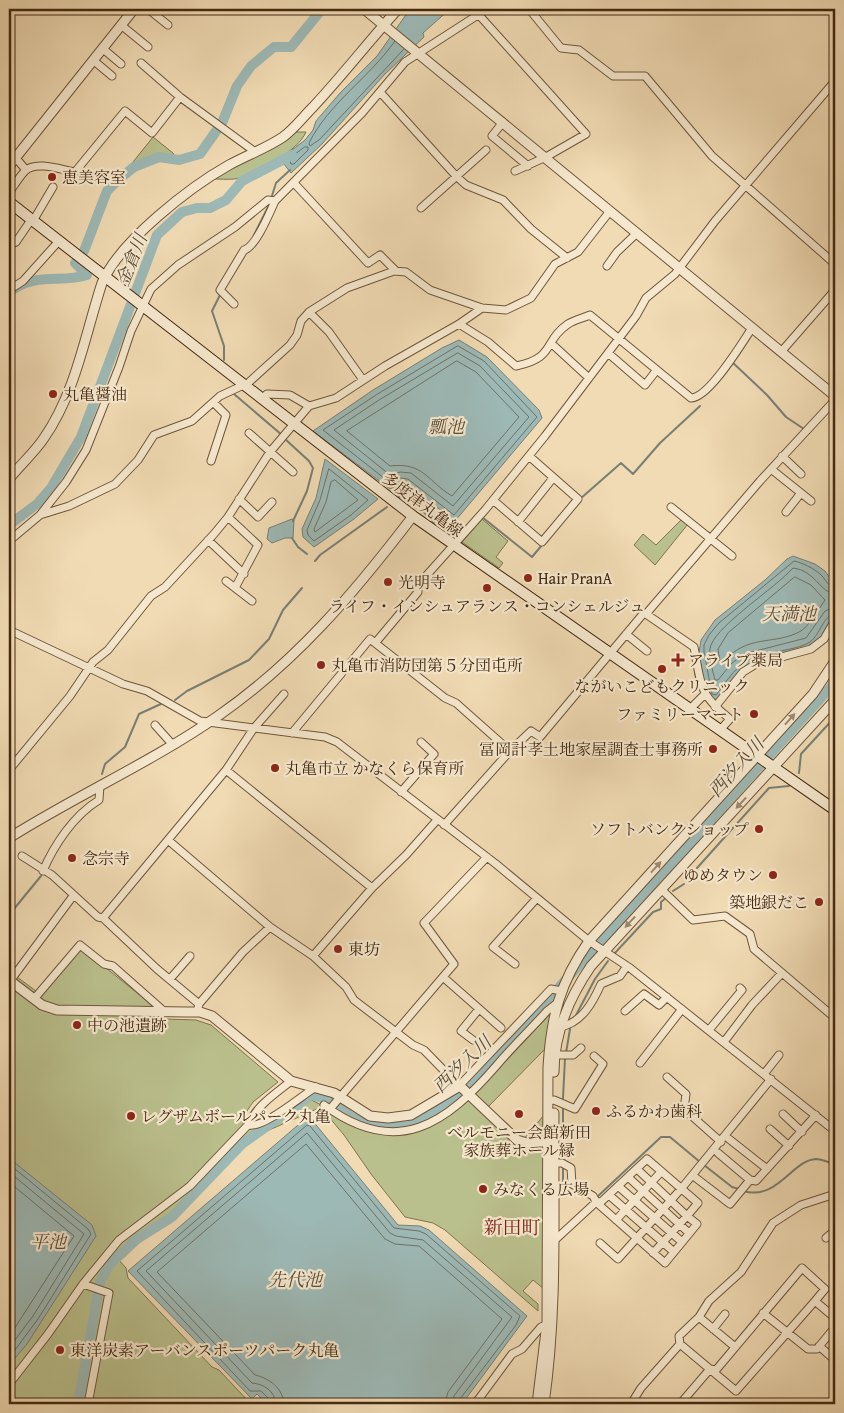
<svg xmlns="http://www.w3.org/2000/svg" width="844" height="1413" viewBox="0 0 844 1413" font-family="'Gentium Book Plus','Noto Serif JP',serif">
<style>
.green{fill:#bac08d;stroke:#7f7450}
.water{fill:#9db9b6;stroke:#797f74}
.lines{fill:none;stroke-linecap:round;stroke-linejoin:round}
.shore{stroke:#707164;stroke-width:1}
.stream{stroke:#797f74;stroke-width:2}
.river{stroke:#9db9b6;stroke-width:10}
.minor-casing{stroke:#6f563a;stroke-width:9}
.tertiary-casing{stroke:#6f563a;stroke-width:11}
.secondary-casing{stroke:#442912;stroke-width:12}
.minor{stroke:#f6e8ce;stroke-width:7}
.tertiary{stroke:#f6e8ce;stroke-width:9}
.secondary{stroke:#f6e8ce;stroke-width:10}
.oneway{fill:#9d8870}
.poi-dot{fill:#8f2418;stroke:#f6e8ce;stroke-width:2}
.labels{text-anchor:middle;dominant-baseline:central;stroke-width:4.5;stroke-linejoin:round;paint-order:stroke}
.poi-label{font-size:16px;fill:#442912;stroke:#f6e8ce;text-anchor:start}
.street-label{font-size:16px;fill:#442912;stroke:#f6e8ce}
.water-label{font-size:18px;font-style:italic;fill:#5a4d3b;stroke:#f6e8ce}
.quarter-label{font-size:19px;fill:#7a1f14;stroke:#f6e8ce}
</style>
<rect width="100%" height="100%" fill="#f1dbb4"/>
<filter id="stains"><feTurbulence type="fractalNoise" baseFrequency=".004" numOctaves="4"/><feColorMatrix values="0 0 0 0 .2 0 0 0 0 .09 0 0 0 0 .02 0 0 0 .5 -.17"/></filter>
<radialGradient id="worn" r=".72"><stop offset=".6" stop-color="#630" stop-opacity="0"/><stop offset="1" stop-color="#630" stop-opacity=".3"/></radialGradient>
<!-- green -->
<path class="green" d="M296,132H306C298,151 260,171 240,178C233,180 222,179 213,179L250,157L287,140Z
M153,137L173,153L175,157L157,156L134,166L133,162Z
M482,519L508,541L496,557L503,563L499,568L462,542Z
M682,519L688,524L655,565L634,545L643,534L656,545Z
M81,948L141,996L166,1019L196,1020L211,1025L278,1082L253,1102L241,1120L244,1125L262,1122L300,1094L327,1108L360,1129L386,1134L415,1132L443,1118L474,1095L552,1012L545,1049L488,1107L524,1139L544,1115V1289L533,1280L523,1291L538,1304V1311L445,1230L433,1223L405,1217L371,1174L344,1135L328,1116L317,1109L244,1141L169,1215L157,1223L118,1259L126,1268L128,1278L212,1367L219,1370L251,1404H9V971L40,994Z"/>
<!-- water -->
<path class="water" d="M410,9H450L423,33L424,37L385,74L322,144L291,173L280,159L305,140L313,130L316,121L340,93L377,56Z
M459,340L487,357L539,410L542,418L455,521L406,484L401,483L390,489L313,431L373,390L442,348Z
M325,459L378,499L354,519L314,547L303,537L302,529L316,498Z
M292,519L294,520L293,538H285L272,543L267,539L269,528Z
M793,556L815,564L825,571L835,585V615L821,638L811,648L757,661L715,703L705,690L699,653L701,640L715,620L765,580L787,559Z
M305,1119L312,1120L398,1225L420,1226L429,1230L527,1316L462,1404H267L257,1394L252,1399L128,1271Z
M9,1158L92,1225L96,1236L27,1344L9,1365Z"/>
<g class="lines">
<!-- shore -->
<path class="shore" d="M395,41C369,78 329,103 309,143L310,146L319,140L404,49
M305,147H308V150L294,164H291L289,159Z
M458,346L484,361L537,417L454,515L408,479L400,478L389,482L323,430L376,395Z
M458,353L480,366L529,417L453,506L411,473L400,472L390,475L334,430L379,400Z
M457,361L476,372L519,417L452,496C427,481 424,462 390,466L347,431Z
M329,469L368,500L351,515L314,541L308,535L307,530L320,500Z
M335,480L358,500L315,532L314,529L326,502L331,482Z
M795,577L811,585L825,600C821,606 807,628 801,631C774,646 749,633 723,662H720L718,649L728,633Z
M835,588C827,586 826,579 820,574C813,568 803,563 794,561L719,623L709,635L704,645V652L712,694L716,695C739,664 742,658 781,651C790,649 802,647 810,642C820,635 823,615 835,614
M835,594C820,593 815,570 793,568C774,589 720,623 711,645C707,654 713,671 715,680H718L732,663L744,654L806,638L825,611L835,607
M9,1164L88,1229L91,1234L38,1319L9,1358
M9,1172L84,1234L33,1316L9,1348
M9,1182L74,1236L9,1337
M270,1404L269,1399L261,1391H250L137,1271L307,1125L310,1126L394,1228L419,1231L426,1234L520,1316L516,1325L460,1399L458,1404
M276,1404C275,1391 264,1384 252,1383L146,1271L307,1133L390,1233L396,1236L423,1240L512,1317L454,1396L452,1404
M284,1404C283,1388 269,1378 255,1375L157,1272L306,1144L385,1239L395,1244L419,1246L502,1319L448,1392L445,1404"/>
<!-- stream -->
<path class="stream" d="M9,12L12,9
M271,199L276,183L290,170
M253,237L270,203
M221,293L212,311L224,346V360
M731,361L767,395L786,417L804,429
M234,394L282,435
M285,439L309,461L313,468L307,491L293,521
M399,497L407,496L434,522
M580,499L621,463L633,474L660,443L700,406
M482,517L532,557L542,545
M292,538L298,547L307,554
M315,561L320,555L387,507
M175,700L187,691L249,660L269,639L283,610L302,588
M799,773L801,754L835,717
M102,774L105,764L125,747L139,714L163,703
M697,868L769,788L789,786
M689,878L692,874
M673,891L684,884
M9,915L41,876
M614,954L653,912L661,909V902L667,897
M574,1019L595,979L608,961
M566,1053L570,1029
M563,1098L565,1058
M563,1162V1108
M704,1165L732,1187L739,1189
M563,1167V1184
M560,1184L569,1185
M743,1191C778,1201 792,1160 816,1159C822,1159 830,1163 835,1164
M596,1198L661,1137H670L700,1162"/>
<!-- river -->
<path class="river" d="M222,123L237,86L251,66L274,47H291L322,9
M84,251L107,191L119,179L134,167L159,157L179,160L200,154L219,127
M14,289C36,273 63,283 87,275L75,263
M9,525L37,504L51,488L81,437L157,235L182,212L197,208H210L226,200L242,181L292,155
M78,1404L100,1282L110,1264L137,1239L172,1217L242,1144L311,1095C318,1097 327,1098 333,1102C340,1107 346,1115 355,1119C398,1137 434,1117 467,1089L832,686L835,680"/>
<defs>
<path id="minor" d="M148,9L168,25
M529,9L561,48L579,50L613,76H645L712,156L835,264
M478,14L586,134L546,157L515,171
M121,25L148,47
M102,48L121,64
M93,60L112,76
M141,63L180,97
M380,92L456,176L466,185L503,200L531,229L567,258
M503,122L492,136L528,166
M15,157L26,170
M294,183L368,263L380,255L396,271
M9,193C14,186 19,177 25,171C36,160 62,170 75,172L125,111L152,133L180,97L254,151
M421,208L486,150
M33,221L53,187
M9,245L16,242L31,220
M607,266L617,252L637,233
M9,290L23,281L58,242
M234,304L220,290L244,250C256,247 270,212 275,201
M309,312L329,332L363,380
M459,324L488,342L516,366C556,358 543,341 568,324C574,320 583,318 590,315L691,398C709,398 742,343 752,328
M552,344L589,378
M781,352L835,290
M608,353L645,385L656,371
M261,399L267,394L290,395L309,406
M249,433L293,472
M782,456L801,474
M211,461L226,415L214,403
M771,469L811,501
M239,499L258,517L272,502
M493,500L542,542L578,499L529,456
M671,507L732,556
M786,512L801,493
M40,515L66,482L86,450L119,367L131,331L151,289L178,265L235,227L268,200L275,201L362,113L405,62L487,9
M228,517L258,545L235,588
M518,522L553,478
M208,540L244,574
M9,541L40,515L69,506L115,484L138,460L154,435L192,421L220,396L248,383L290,345L297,335L301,321L309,312L347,288L394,271L406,272L430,290L482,308L506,310L531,298L555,264L578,252L610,211
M226,581L252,601
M646,614L694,647C701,684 698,694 730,719L721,729
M9,630L123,684L147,691L200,721L325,737L337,742L496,864L589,941L630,968L835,1131
M626,634L647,651
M376,642L418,592L417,586L485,510L545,436L636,316L646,298L675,274L715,221L835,81
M715,707L743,672L756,664L811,649L824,639L835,620
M690,709L705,694
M155,725L172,744
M292,733L370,639L445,698L456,703L510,751
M9,770L70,696L93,662L108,650L151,596L165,587L214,534L228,517L270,452L309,406L336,398L385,366L459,324L482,308
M226,770L372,888
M401,792L434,754L421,742
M444,825L510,751L531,731L540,737L643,614H646L760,481L835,400
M168,840L270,927L313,956L346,987L354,1000L413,1045L424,1050L459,1086L551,989L562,991
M22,856L52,875L98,917L103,918L157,969L199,1004L197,1012
M43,871C54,845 74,815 99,800L100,785
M661,889L693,920L725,916L750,934L754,949L835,1018
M103,918L226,770L254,728L284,694
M313,956L372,888L406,855L437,820
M515,964L493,947L537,898
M443,977L501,1028
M170,979L190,956
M10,981L73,896
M34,999L80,945L104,964L113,966L165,1012
M199,1004L243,952L270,927
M625,1011L644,994L659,1005L667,997
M560,1027C582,1023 593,1002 601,984L620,976L627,966
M709,1030L742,990L740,988
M473,1040L461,1031L479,1009
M724,1042L752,1005L782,973
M555,1055H573L581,1048
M640,1063L682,1009
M764,1074L779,1055
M667,1077L686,1094L684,1109L721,1142
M548,1101L554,1100L575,1109L603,1064L594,1056
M324,1105C397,1159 446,1124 497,1065C513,1046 531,1029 547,1011L556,1004
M330,1109L454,964L424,923L487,857
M783,1114L802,1132
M248,1125C263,1129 301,1096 316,1087
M770,1129L789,1146
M729,1139L767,1169
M718,1153L750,1180L756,1181L816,1115
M637,1169L687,1216L653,1253
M628,1177L689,1233
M696,1178L730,1204L750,1180
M618,1186L682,1242
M609,1195L674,1252
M616,1220L661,1172
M826,1238L833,1232L835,1234
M550,1241L555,1240L594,1204L602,1201L647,1159L698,1203L687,1216L697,1224L665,1263L597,1203L593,1196L572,1184L571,1168L562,1163H551
M600,1243L618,1259L681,1189L771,1079
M83,1284L109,1293L88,1404
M763,1313L808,1349H817L835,1327
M699,1317L735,1347
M713,1329L725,1314
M680,1344L679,1336L699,1317L709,1301L741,1272L773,1223L801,1205L835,1194
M819,1346L835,1360
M9,1384L48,1334L83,1284L119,1240L190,1186L248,1125C257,1105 275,1094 291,1081
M475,1404L512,1354L522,1349L541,1327L550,1323
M631,1404L641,1388L680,1344L736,1391L815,1301
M680,1404L710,1369L716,1370L802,1268L825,1289L815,1301L835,1318
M719,1404L721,1403"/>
<path id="tertiary" d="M364,9L835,396
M9,166L134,9
M9,479C20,465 34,453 44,438C76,392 85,335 102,283C120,241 190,187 229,165C247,155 267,148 283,137C294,129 303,117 313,107C343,75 369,41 398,9
M9,838C77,795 152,762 218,716C296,662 355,592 413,516
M9,980L42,1005L57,1010L187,1012H200L212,1016L291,1081L334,1093L370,1116L388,1118L411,1115L460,1086L517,1140L527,1143L553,1141
M554,1072C554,1033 569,998 591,966L835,700
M537,1404L547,1323L548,1067C551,1017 560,982 589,941L813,694L835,661
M544,1404C558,1307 553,1210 554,1113"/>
<path id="secondary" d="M9,202L413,516L835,810"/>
</defs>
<!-- minor casing -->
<use href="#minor" class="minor-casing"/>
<!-- tertiary casing -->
<use href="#tertiary" class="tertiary-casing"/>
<!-- secondary casing -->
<use href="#secondary" class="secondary-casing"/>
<!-- minor -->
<use href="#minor" class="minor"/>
<!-- tertiary -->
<use href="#tertiary" class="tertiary"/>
<!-- secondary -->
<use href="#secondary" class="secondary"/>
</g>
<!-- one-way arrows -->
<defs><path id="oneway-solid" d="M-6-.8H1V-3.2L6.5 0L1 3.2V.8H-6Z" transform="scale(1.25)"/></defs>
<g class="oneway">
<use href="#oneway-solid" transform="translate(790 719) rotate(-48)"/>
<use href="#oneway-solid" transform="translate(741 803) rotate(133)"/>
<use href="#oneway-solid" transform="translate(656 867) rotate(-48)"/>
<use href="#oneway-solid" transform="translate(630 922) rotate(133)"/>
</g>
<!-- markers -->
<g class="poi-dot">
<circle cx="52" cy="177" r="5"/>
<circle cx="53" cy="394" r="5"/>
<circle cx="528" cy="578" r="5"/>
<circle cx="388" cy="582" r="5"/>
<circle cx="487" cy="588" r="5"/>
<path d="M675.5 652.5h5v5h5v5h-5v5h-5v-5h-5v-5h5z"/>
<circle cx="321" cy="665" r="5"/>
<circle cx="662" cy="669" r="5"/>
<circle cx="754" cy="714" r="5"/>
<circle cx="713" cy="749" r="5"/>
<circle cx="275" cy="768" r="5"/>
<circle cx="759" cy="829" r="5"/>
<circle cx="72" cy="858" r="5"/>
<circle cx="773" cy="875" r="5"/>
<circle cx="819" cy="902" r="5"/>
<circle cx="338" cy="949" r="5"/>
<circle cx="77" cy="1025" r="5"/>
<circle cx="596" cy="1111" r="5"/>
<circle cx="519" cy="1114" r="5"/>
<circle cx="131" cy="1116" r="5"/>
<circle cx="483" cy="1189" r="5"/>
<circle cx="60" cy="1350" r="5"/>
</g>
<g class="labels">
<!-- poi labels -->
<g class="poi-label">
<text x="62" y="177">恵美容室</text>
<text x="63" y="394">丸亀醤油</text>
<text x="538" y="578">Hair PranA</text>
<text x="398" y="582">光明寺</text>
<text x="487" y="606" text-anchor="middle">ライフ・インシュアランス・コンシェルジュ</text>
<text x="688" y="660">アライブ薬局</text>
<text x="331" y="665">丸亀市消防団第５分団屯所</text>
<text x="662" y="686" text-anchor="middle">ながいこどもクリニック</text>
<text x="744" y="714" text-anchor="end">ファミリーマート</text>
<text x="703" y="749" text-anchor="end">冨岡計孝土地家屋調査士事務所</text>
<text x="285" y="768">丸亀市立 かなくら保育所</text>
<text x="749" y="829" text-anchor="end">ソフトバンクショップ</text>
<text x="82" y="858">念宗寺</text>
<text x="763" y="875" text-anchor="end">ゆめタウン</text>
<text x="809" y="902" text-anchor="end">築地銀だこ</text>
<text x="348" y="949">東坊</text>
<text x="87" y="1025">中の池遺跡</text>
<text x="606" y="1111">ふるかわ歯科</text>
<text x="141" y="1116">レグザムボールパーク丸亀</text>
<text x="519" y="1132" text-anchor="middle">ベルモニー会館新田<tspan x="519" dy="18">家族葬ホール縁</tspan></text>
<text x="493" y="1189">みなくる広場</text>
<text x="70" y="1350">東洋炭素アーバンスポーツパーク丸亀</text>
</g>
<!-- street labels -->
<g class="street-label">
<text transform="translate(423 504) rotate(37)">多度津丸亀線</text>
</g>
<!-- water labels -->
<g class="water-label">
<text transform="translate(131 260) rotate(-68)">金倉川</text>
<text x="446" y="426">瓢池</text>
<text x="789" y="613">天満池</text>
<text transform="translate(736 767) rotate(-48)">西汐入川</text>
<text transform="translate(462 1064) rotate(-44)">西汐入川</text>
<text x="48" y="1241">平池</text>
<text x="295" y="1279">先代池</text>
</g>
<!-- quarter labels -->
<g class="quarter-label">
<text x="512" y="1227">新田町</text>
</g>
</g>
<!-- margin -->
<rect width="844" height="1413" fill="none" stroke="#f1dbb4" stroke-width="30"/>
<rect x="10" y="10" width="824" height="1393" fill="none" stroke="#442912" stroke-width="2.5"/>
<rect x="15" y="15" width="814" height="1383" fill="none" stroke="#442912"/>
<rect width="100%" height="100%" filter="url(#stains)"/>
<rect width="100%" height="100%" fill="url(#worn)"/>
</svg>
